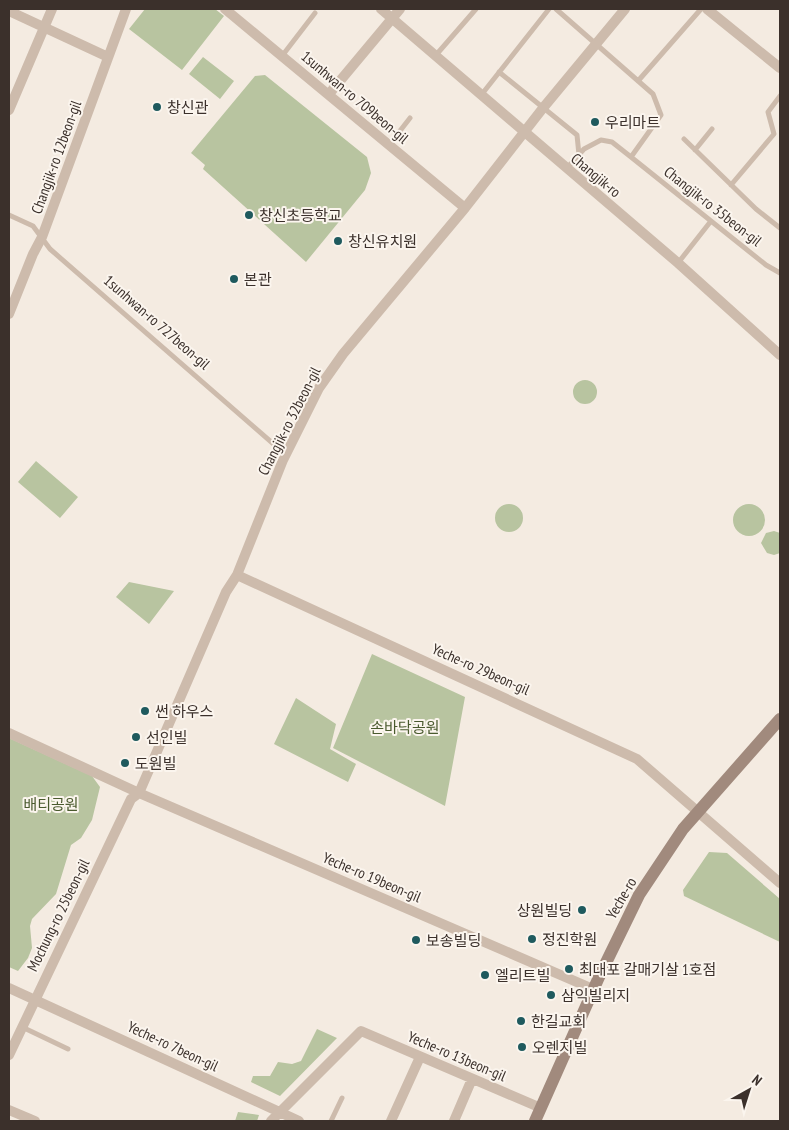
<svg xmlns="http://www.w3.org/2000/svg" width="789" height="1130" viewBox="0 0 789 1130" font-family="'PT Sans Narrow','Noto Sans KR',sans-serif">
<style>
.green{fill:#b8c4a0}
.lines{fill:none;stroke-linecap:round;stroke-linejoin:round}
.lane{stroke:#cdbbac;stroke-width:5}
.street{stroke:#cdbbac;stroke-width:10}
.secondary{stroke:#a18a7d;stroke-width:12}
.poi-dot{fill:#1f5a5e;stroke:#fbf5ee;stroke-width:2}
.labels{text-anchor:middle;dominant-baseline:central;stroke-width:4;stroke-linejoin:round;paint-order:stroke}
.street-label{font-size:15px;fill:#3b302b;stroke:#fbf5ee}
.poi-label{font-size:15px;fill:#3b302b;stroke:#fbf5ee;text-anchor:start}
.park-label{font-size:15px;fill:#4a5a2e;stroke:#fbf5ee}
</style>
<rect width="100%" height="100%" fill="#f4ebe1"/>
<!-- green -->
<path class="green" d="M145,9H215L224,16L182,70L129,29Z
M203,57L234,81L220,99L189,74Z
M265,75L367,157L371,173L365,190L306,262L203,169L205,165L191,153L255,76Z
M573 392a12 12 0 1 1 24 0a12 12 0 1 1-24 0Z
M36,461L78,497L60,518L18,482Z
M495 518a14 14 0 1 1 28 0a14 14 0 1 1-28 0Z
M733 520a16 16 0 1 1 32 0a16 16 0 1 1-32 0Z
M774,531L780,533V553L774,555L767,553L761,543L766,533Z
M129,582L174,591L149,624L116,597Z
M372,654L465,697L445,806L333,748Z
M296,698L336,724L330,749L356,764L348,782L274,744Z
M9,738L92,776L100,787L92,820L81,838L71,845L56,894L32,919L30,926L32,948L28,958L18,971L9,967Z
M709,852L727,853L780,899V942L684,896L683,890Z
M317,1029L337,1038L280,1096L251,1082L253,1076H270L278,1062L292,1064L301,1061Z
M238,1112L259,1115L257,1121H235Z"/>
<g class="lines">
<!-- lane -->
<path class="lane" d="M556,9L653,94L661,115L631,157L766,265L780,273
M436,55L476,9
M282,56L315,13
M499,72L577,135L579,155
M638,81L701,9
M482,94L549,9
M684,139L756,209L780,228
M389,145L410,118
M695,150L712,129
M567,168L584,149L601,140L612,142L631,157
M731,185L774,134L768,112L780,96
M9,215L33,226L50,249L285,454
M678,263L711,221
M22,1027L68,1049
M331,1121L342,1098"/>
<!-- street -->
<path class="street" d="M225,9L465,208
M381,9L678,263L780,355
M707,9L780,68
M9,11L108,57
M329,94L400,9
M9,110L52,9
M9,314L33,254L42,237L126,9
M237,575L637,759L780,883
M9,733L139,793L593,989
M9,988L299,1121
M9,1055L131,799L139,793L226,592L237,575L283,460L319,388L343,354L465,208L543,108L625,9
M9,1110L35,1121
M271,1121L361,1031L541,1108
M391,1121L420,1057
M454,1121L472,1079"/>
<!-- secondary -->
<path class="secondary" d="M535,1121L599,977L639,895L683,829L780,719"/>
</g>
<!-- markers -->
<g class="poi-dot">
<circle cx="157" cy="107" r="5"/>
<circle cx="595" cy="122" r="5"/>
<circle cx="249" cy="215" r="5"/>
<circle cx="338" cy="241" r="5"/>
<circle cx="234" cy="279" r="5"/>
<circle cx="145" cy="711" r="5"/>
<circle cx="136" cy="737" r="5"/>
<circle cx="125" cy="763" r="5"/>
<circle cx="582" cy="910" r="5"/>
<circle cx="532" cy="939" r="5"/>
<circle cx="416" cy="940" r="5"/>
<circle cx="569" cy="969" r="5"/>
<circle cx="485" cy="975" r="5"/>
<circle cx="551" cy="995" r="5"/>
<circle cx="521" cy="1021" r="5"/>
<circle cx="522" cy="1047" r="5"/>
</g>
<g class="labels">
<!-- street labels -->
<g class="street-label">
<text transform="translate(355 97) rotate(40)">1sunhwan-ro 709beon-gil</text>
<text transform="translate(56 157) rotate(-70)">Changjik-ro 12beon-gil</text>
<text transform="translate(596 175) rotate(40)">Changjik-ro</text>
<text transform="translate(713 206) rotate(38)">Changjik-ro 35beon-gil</text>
<text transform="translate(157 322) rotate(41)">1sunhwan-ro 727beon-gil</text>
<text transform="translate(289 421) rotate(-63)">Changjik-ro 32beon-gil</text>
<text transform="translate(481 669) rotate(24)">Yeche-ro 29beon-gil</text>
<text transform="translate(372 877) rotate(23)">Yeche-ro 19beon-gil</text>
<text transform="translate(621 898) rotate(-60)">Yeche-ro</text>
<text transform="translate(58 915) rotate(-64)">Mochung-ro 25beon-gil</text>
<text transform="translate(173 1046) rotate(25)">Yeche-ro 7beon-gil</text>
<text transform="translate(457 1056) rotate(23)">Yeche-ro 13beon-gil</text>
</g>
<!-- poi labels -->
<g class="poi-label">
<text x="167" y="107">창신관</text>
<text x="605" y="122">우리마트</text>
<text x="259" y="215">창신초등학교</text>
<text x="348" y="241">창신유치원</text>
<text x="244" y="279">본관</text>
<text x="155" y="711">썬 하우스</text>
<text x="146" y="737">선인빌</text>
<text x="135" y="763">도원빌</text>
<text x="572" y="910" text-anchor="end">상원빌딩</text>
<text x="542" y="939">정진학원</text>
<text x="426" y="940">보송빌딩</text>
<text x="579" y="969">최대포 갈매기살 1호점</text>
<text x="495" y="975">엘리트빌</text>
<text x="561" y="995">삼익빌리지</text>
<text x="531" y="1021">한길교회</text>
<text x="532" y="1047">오렌지빌</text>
</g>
<!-- park labels -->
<g class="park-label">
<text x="405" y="727">손바닥공원</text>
<text x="51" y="804">배티공원</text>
</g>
</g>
<!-- border -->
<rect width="789" height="1130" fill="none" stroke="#3b302b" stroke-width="20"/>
<!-- north arrow -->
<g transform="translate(749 1090) rotate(39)" stroke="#fbf5ee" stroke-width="4" paint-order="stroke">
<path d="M0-4L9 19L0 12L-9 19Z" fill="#3b302b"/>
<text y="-8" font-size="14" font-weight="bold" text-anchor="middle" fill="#3b302b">N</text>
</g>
</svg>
